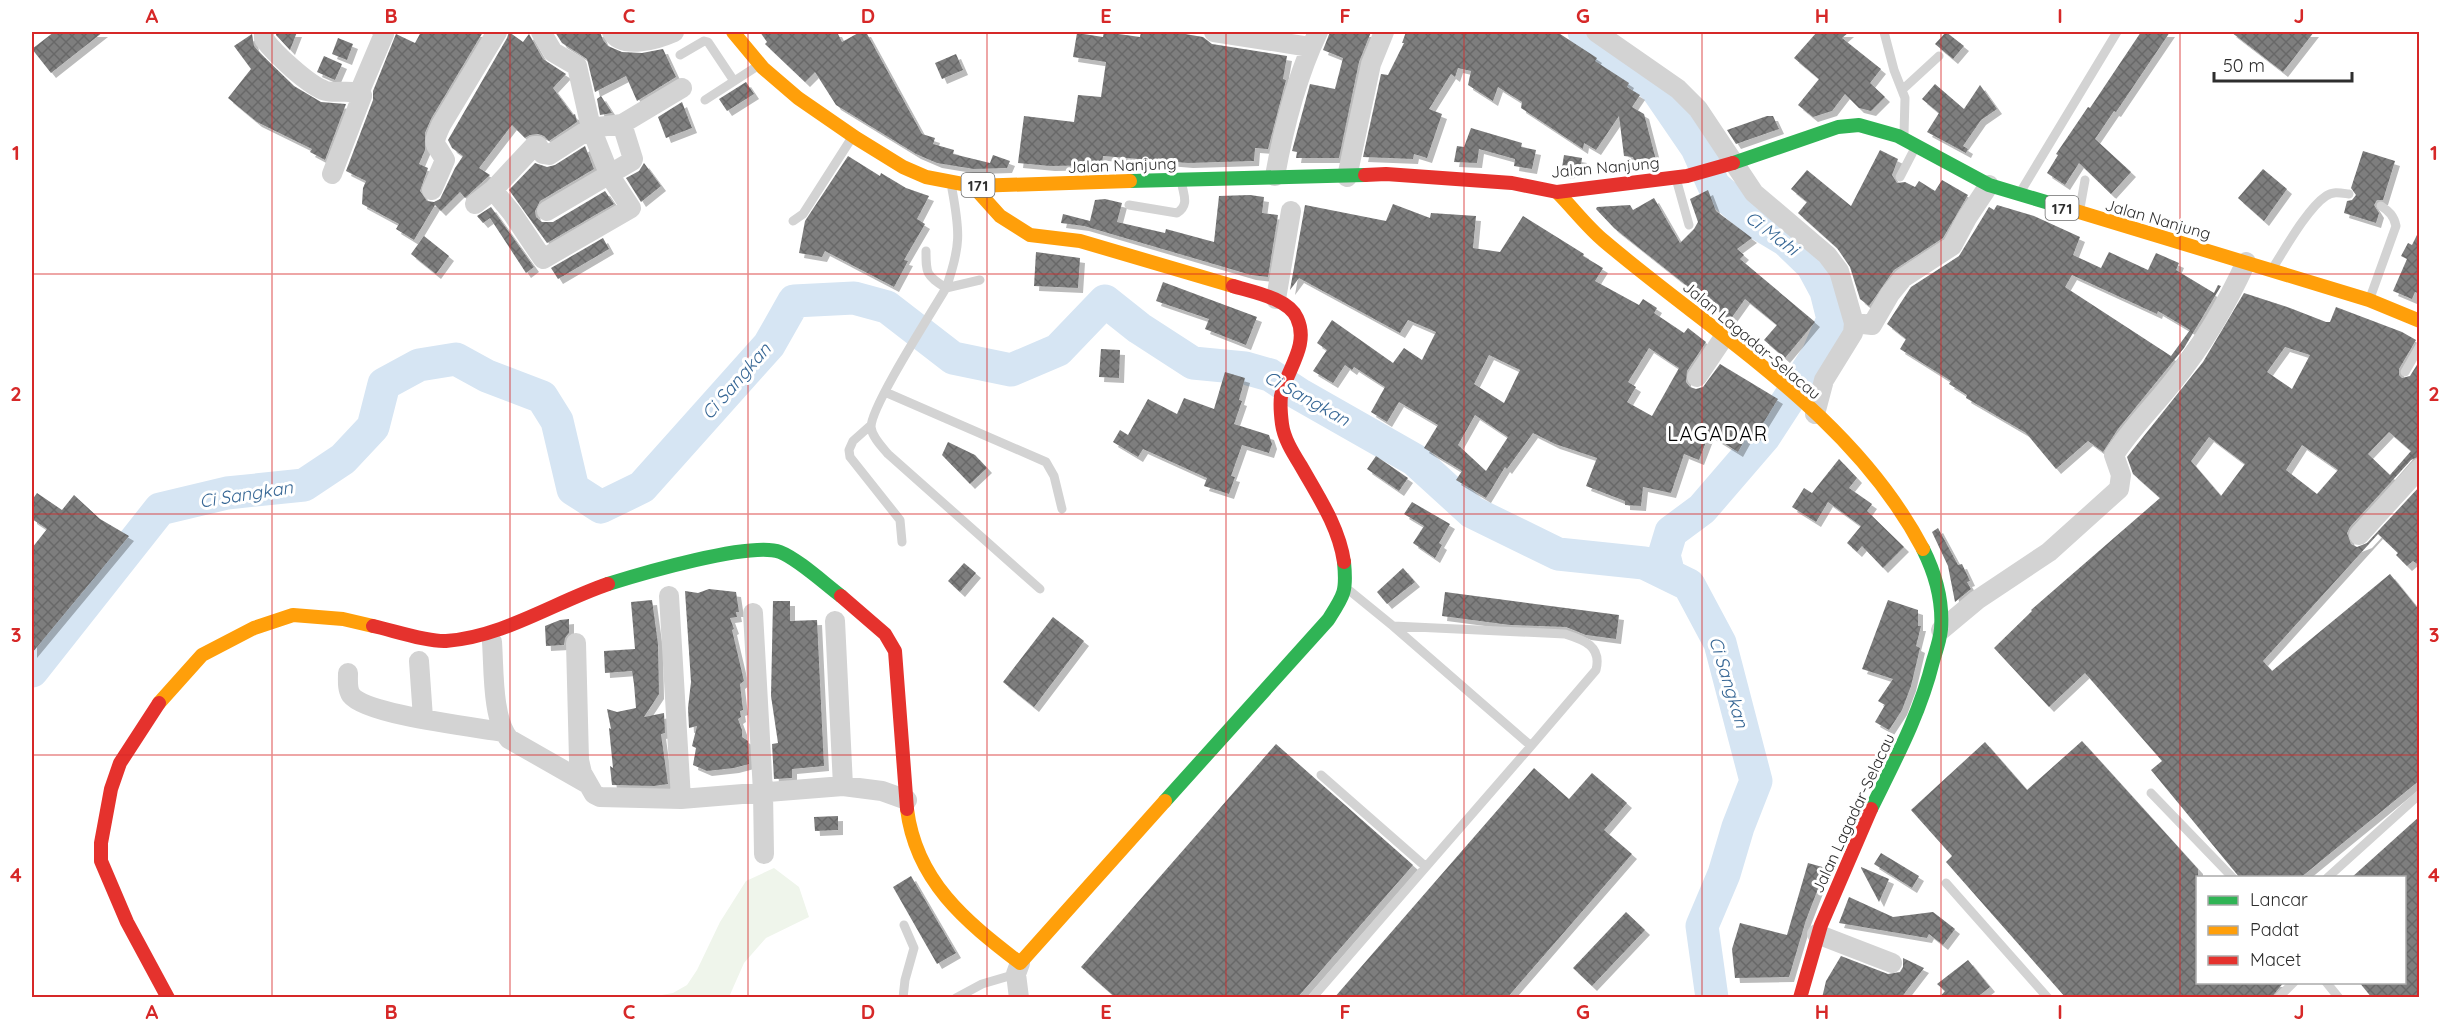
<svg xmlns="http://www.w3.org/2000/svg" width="2451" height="1029" viewBox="0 0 2451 1029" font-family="Quicksand,sans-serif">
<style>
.green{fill:#eff5eb}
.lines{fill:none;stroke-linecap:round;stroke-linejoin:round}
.river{stroke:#d6e5f3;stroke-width:33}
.building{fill:url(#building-cross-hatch);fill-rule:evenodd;filter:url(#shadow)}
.lane{stroke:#d3d3d3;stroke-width:9}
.street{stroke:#d3d3d3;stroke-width:20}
.fast{stroke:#30b455;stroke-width:14}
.slow{stroke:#ff9f0a;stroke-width:14}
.jam{stroke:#e5322d;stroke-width:14}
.grid{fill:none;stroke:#d62828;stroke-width:1.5;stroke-opacity:0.55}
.labels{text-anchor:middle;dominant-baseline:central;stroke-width:6;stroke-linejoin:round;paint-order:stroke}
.shield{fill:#fff;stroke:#6d6d6d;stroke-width:1.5}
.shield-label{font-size:15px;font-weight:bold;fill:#2e2e2e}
.street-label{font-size:16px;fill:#2e2e2e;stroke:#fff}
.water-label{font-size:18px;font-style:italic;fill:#376795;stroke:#fff}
.quarter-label{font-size:20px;letter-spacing:1.5px;fill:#000;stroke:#fff}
.neatline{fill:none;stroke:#d62828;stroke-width:2}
.grid-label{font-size:20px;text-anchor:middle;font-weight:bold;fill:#d62828}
</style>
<defs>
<pattern id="building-cross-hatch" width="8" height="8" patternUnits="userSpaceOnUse" patternTransform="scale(1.5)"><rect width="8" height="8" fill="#7e7e7e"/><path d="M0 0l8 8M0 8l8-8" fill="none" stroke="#686868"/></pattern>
<filter id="shadow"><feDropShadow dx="5" dy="5" stdDeviation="0" flood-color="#0004"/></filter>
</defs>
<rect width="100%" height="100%" fill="#fff"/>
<!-- green -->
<path class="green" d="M774,868L799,887L809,917L766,938L744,963L729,997H650L673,993L687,985L697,970L720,922L746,881Z"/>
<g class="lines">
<!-- river -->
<path class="river" d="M1584,32L1656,88L1697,148L1714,186L1756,222L1786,240L1812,265L1826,291L1833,319L1818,354L1764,437L1702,509L1671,532L1664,555L1669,575
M32,671L160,509L227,493L304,485L343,459L373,427L384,384L419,365L456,359L487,376L542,397L557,421L573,489L601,507L642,487L769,345L794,301L854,298L887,307L953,358L1011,370L1058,350L1105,301L1139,328L1193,363L1245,368L1270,375L1299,394L1415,460L1472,512L1558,554L1644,563L1689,585L1720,643L1756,781L1738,827L1724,874L1702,926L1712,998"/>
</g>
<!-- building -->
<path class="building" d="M54,32H103L51,73L32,49Z
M276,32H297L290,50L276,35Z
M421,32H483L431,119L425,133V150L419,164L428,168L420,191L427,201L434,202L440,199L455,168L463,156L452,148L448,140L507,38L509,32L523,42L529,34L543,59L566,74L553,88L573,115L575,114L577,122L549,141L544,136L538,134L530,135L525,138L512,125L479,168L490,175L465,198L460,192L441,211L435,205L414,240L396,229L399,224L362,204L363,188L366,181L346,171L373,100V91L396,34L415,43Z
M555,32H600L603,40L608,46L622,52L642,53L663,49L676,77L637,101L626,76L595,92L587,59L562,43Z
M760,32H837L842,42L860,32H866L922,134L935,138L933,144L954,150L953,154L990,163L993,155L1010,161L1007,168L974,169L955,166L937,163L916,154L836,105L815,72L805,82L765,44L767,42Z
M1104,32L1140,37L1141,32H1173L1203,37L1212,44L1287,56L1283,79L1286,80L1268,149L1255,148L1254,161L1188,163L1103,156L1102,165L1050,166L1018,163L1024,116L1074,122L1078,95L1101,97L1106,62L1073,57L1077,33L1103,37Z
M1330,32H1371L1359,62L1339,158H1296L1297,152L1292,151L1310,84L1335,89L1343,58L1323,50Z
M1406,32H1557L1597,58L1595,61L1629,83L1627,87L1640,95L1632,107L1644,114L1656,160L1635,165L1633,157L1624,156L1619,116L1596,150L1584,143L1583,149L1521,108L1522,102L1498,87L1493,101L1468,85L1471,71L1458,68L1455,77L1451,74L1429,109L1442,114L1427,158L1414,154L1413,159L1363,157L1381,74L1388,75L1404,43H1402Z
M1817,32H1849L1842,38L1881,69L1870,83L1885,97L1871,111L1859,108L1845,94L1832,111L1813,117L1798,105L1819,79L1794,58Z
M1946,32L1964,46L1953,59L1935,44Z
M2141,32H2170L2116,112L2114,111L2095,139L2131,172L2111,194L2079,163L2065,185L2047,173L2058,155L2056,154L2088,107L2090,108Z
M2231,32H2314L2283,72Z
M252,34L254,46L260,53L294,86L321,102L346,104L325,160L310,152L312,149L257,122L228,98L251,69L234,46Z
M338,38L353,44L347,60L332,54Z
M956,54L963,70L942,79L935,63Z
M324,56L342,64L335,80L317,72Z
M746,82L754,94L727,111L719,99Z
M1935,84L1964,109L1980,85L1997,109L1981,120L1963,146L1968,149L1966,153L1927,132L1939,113L1922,99Z
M601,96L612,113L600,115L597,99Z
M682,102L692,128L666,138L658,117Z
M1767,116H1773L1779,129L1736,144L1727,130Z
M1471,128L1522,143L1521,147L1536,150L1532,169L1514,166L1515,159L1479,149L1477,163L1454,162L1457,146L1464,147Z
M585,146L594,169L540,201L535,211L536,217L542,222H553L605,191L614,204L547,243L509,190L535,163L547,167L555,165Z
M1880,150L1898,159L1892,175L1897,183L1905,182L1915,187L1919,181L1935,191L1942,180L1968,195L1943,238L1894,270L1869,306L1860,299L1850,267L1837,248L1798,213L1807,202L1791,189L1807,170L1851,206Z
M2363,151L2395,161L2383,200H2377L2374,205L2379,213L2376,223L2344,213L2347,201L2352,200L2356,195L2351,188Z
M1564,155L1582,158L1580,172L1561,174Z
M848,156L880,176L881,173L906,188L929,196L917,219L925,224L904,260L908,261L894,287L825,251L822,257L799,253L805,221Z
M644,163L661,186L641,202L626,178L639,171Z
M2263,169L2287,189L2264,221L2238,198Z
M1708,190L1716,211L1752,238L1737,249L1744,255L1740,259L1815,322L1785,358L1764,340L1777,325L1745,299L1730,320L1614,228L1596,209L1597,207L1630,205L1633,210L1654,198L1680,243L1694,229L1698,222L1690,199Z
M1250,195L1264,197L1262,213L1278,215L1268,277L1251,275L1084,226L1061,223L1063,214L1090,221L1095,200L1105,199L1122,203L1117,222L1165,233L1166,229L1214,242L1219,196Z
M1393,204L1430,218L1431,213L1476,216L1473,248L1500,252L1523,216L1584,254L1583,256L1603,268L1595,281L1639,305L1643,299L1657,308L1654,313L1684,333L1688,328L1706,342L1687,371L1686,382L1690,387L1696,389L1703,387L1720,364L1778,399L1754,438L1748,434L1738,452L1709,434L1699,460L1684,454L1671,493L1643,487L1641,506L1625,505V501L1586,486L1597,458L1555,444L1533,433L1507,469L1505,467L1486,498L1456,480L1462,471L1424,448L1438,425L1399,402L1387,422L1371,412L1385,387L1354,367L1352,370L1345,365L1333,383L1313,371L1327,350L1317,343L1332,320L1393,363L1404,348L1422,360L1436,332L1408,320L1400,333L1299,278L1290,290L1305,205L1386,221ZM1649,348L1679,368L1652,416L1627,402L1636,387L1628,382ZM1489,355L1520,370L1504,403L1474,384ZM1475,415L1508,437L1486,471L1458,445Z
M1997,205L2034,216L2080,237L2073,255L2101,268L2109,252L2148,270L2156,253L2179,263L2176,270L2214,293L2218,285L2221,286L2184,348L2118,429L2103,452L2088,441L2056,469L2026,433L1966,398L1967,395L1949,384L1951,381L1900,349L1906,339L1887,324L1911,287L1959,256L1989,207L1994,210ZM2072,275L2157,314L2158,311L2190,330L2171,356L2065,287Z
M491,207L534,267L526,273L490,218L483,223L477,216Z
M2420,229V294L2415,292L2412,299L2393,291L2407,259L2401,256L2408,243L2412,245Z
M424,236L449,256L436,274L411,254Z
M603,238L609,249L558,279L551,268Z
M1036,252L1080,258L1078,288L1034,286Z
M1163,282L1257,317L1246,345L1205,329L1209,319L1156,301Z
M2244,293L2290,308L2326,322H2330L2336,307L2402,332L2416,340L2399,369V375L2402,378L2410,376L2420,360V456L2411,460L2350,527L2347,533L2351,544L2357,547L2367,543L2420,486V566L2413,561L2407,566L2396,555L2398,553L2378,534L2263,661L2272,671L2390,574L2420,611V780L2300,878H2240L2151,770L2162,761L2085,673L2049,707L1994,648L2032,611L2031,610L2160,498L2133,474L2127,457L2203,362ZM2285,347L2310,355L2292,389L2267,372ZM2389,432L2411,451L2390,475L2368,454ZM2209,437L2245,464L2221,496L2191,461ZM2302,445L2338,470L2317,494L2286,470Z
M1101,349L1120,350L1119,378L1099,377Z
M1225,372L1245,378L1239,400L1242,401L1234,424L1269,435L1272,444L1269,453L1242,445L1231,476L1235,477L1229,494L1204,486L1207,478L1143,449L1138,457L1113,442L1120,430L1128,435L1148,399L1177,414L1184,398L1214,409Z
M948,442L975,455L987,468L970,484L942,455Z
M1376,456L1408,478L1399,491L1367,469Z
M1839,459L1857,478L1849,488L1872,504L1867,511L1904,547L1883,568L1862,546L1857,552L1847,543L1861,526L1828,502L1816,522L1792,507L1804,488L1812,493Z
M37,493L62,510L74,495L100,519L129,536L32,653V548L47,529L32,519V500Z
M1412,502L1450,524L1439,543L1442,545L1435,558L1413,543L1424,526L1404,514Z
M1938,528L1958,565L1962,564L1970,581L1967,582L1971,589L1955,602L1948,566L1932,532Z
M964,563L976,573L960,592L948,581Z
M1403,568L1415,582L1387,604L1377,592Z
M709,589L736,592L739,612H736L737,617L730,618L734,629L732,630L744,681L740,684L743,710L740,711L741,717L738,719L742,730V737L748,741L749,764L734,768L707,771L693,765L696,748L692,746L697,726L689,728L688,708L691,682L685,591L698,593Z
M1445,592L1619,615L1616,639L1586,635L1566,627L1510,625L1442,616Z
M652,600L658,644L659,694L644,717L664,713L665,733L661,734L668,784L654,786L612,785L610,766L613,768L609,728L611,729L607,709L617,712L636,708L634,684L632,671L605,673L604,651L635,649L631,602Z
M1888,600L1918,610V626H1921L1916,646L1920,648L1911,686L1902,710L1889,730L1875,722L1885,705L1878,701L1893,679L1862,669Z
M773,601H790V621L817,620L824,766L792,769V778L774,779L772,744L778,743L771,696Z
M1053,617L1084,641L1034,707L1003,682Z
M569,619V633L565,638L564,645L546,646L545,626L560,620Z
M2082,741L2198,869V982H2284L2271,998H2066L1946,862L1952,856L1911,810L1985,742L2027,790Z
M1276,744L1413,865L1297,998H1116L1081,967Z
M1534,768L1569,799L1592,773L1627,803L1604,830L1632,854L1507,998H1334Z
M838,816V830L815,831L814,817Z
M2420,816V998H2372L2359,982H2404V878H2351Z
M1881,853L1919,876L1912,888L1874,864Z
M1808,863L1826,868L1806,920L1789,977L1735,978L1732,949L1740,923L1787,935Z
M1861,867L1889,879L1879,902L1861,868Z
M911,876L956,953L937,964L893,887Z
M1849,897L1893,917L1933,912L1955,929L1943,945L1929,934L1927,938L1839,923Z
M1626,912L1645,930L1592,986L1573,968Z
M1841,956L1888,974L1900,972L1903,967V958L1924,968L1901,998H1822L1826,981Z
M1968,960L1990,987L1976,998H1939L1945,991L1937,984Z"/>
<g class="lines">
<!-- lane -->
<path class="lane" d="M1884,32L1894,70L1905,98L1904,134
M680,55L704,41L708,42L734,81
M1902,90L1939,56
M705,100L756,67
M1900,177L1915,148
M1677,182L1689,225
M952,189C960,232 961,246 946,288C932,312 871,406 871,427C872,437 882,447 888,454L1040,589
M2021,191L2117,32
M1129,205L1177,213C1189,205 1184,196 1182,185
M2080,208L2085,180
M793,221L803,214L851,139
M926,251C926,274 926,275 946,288L980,280
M2274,266C2286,247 2308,208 2326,196C2333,191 2341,193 2349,194
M2370,298L2396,226C2394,216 2389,211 2381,206
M2405,372L2420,346
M885,392L1046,462L1054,476L1062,509
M871,425L853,441L849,450L850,457L900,520L902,542
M1393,626L1565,634C1584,640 1602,646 1596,670L1531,746
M1321,775L1426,867
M2151,793L2233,878
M2327,878L2420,794
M1946,883L2048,998
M2326,982L2339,998
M903,998L905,980L914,948L904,925
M956,998L982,984L1016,974
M1312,998L1531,746L1393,626L1350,591
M2278,998L2294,982"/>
<!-- street -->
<path class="street" d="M264,32V39C274,53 309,86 326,91C337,94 353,88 362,96L332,174
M612,32C623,50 658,39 674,32
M1214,32L1310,47
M1596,32L1678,89L1698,109L1754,193L1827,255L1839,271L1854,323L1853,333L1824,380L1815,414
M359,93L384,34L382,32
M1275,176C1284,126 1296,78 1318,32
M1347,177L1371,64L1384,32
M432,190L445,160C435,141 431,147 441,125L497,32
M493,190L512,213L543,259L631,208L610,176L591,128L577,66L553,52L541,32
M475,204L493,190L534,146H538L543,154L549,155L591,128L622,124L682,88
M547,211L632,161L633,159L622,124
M1276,299L1291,211
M1854,323L1872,325L1890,294L1903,278L1952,246L1967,218L1989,185
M1697,377L1724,337
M2359,535L2420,468
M669,596L681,799
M753,613L763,792L764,854
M835,621L843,786
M1941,630L1977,600L2049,552L2119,489L2121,475L2114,455C2131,429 2153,407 2172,383C2202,346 2226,306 2246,262
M492,642C494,669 492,719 509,739L588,784
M576,643L579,760L582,773L594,794L600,797L681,799L843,786L882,791L907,800
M419,661L423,718
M348,673C348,680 347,689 351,695C366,715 475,727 503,732
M1817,934L1892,963
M1019,998L1016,974L1020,963"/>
<!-- fast -->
<path class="fast" d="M1733,163L1838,127L1859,125L1898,136L1989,185L2066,208
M1130,181L1365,175
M608,584C640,574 751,541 780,552C798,559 825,584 841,596
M1165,801L1328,620C1344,595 1347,592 1344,562
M1871,809C1895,760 1920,714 1933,661C1936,651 1940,640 1941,629C1943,602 1935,573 1923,549"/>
<!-- slow -->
<path class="slow" d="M733,32L763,68L798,98L856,138L903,167L926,177L973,186L1130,181
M973,186L1000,216L1030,235L1080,241L1233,286
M1557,192C1573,208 1587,227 1604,241C1717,337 1852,414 1923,549
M2066,208L2369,300L2420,321
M159,703L202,655L254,628L293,615L343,619L373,626
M907,809C916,881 965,921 1020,963L1165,801"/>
<!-- jam -->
<path class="jam" d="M1365,175L1386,174L1512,183L1557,192L1687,176L1733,163
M1233,286C1252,292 1288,298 1297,318C1310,346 1286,370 1281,396C1280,404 1281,416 1282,424C1284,439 1293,453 1301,466C1318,496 1339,527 1344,562
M841,596L885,634L895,651L907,809
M373,626C392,630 428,642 446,641C503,637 555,602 608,584
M159,703L120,763L111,789L101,843V861L127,922L168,998
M1800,998L1821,925L1871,809"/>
</g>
<!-- grid -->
<path class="grid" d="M272,32V998M510,32V998M748,32V998M987,32V998M1226,32V998M1464,32V998M1702,32V998M1941,32V998M2180,32V998M32,274H2420M32,514H2420M32,755H2420"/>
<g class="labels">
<!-- shield labels -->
<g class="shield">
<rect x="961.5" y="173" width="33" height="24" rx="4.5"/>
<rect x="2045.5" y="196" width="33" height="24" rx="4.5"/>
</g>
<g class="shield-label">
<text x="978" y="185">171</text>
<text x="2062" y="208">171</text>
</g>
<!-- street labels -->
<g class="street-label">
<text transform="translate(1122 165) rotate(-2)">Jalan Nanjung</text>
<text transform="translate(1605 167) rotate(-5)">Jalan Nanjung</text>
<text transform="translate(2158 219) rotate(16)">Jalan Nanjung</text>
<text transform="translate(1752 340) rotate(40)">Jalan Lagadar-Selacau</text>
<text transform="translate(1853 813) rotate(-65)">Jalan Lagadar-Selacau</text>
</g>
<!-- water labels -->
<g class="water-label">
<text transform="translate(1772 233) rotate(37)">Ci Mahi</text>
<text transform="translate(736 381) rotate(-49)">Ci Sangkan</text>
<text transform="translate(1307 398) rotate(29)">Ci Sangkan</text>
<text transform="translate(246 494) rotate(-9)">Ci Sangkan</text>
<text transform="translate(1729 682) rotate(73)">Ci Sangkan</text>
</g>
<!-- quarter labels -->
<g class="quarter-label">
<text x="1718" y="433">LAGADAR</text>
</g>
</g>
<!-- border -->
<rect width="2451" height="1029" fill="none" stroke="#ffffff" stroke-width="66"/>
<!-- legend -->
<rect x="2196" y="876" width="210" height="108" fill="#ffffff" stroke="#ababab" stroke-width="1.5"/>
<rect x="2208" y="896" width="30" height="9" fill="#30b455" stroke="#ababab" stroke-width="1.5"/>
<text x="2250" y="906" font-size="18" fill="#2e2e2e">Lancar</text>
<rect x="2208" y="926" width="30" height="9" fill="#ff9f0a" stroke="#ababab" stroke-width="1.5"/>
<text x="2250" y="936" font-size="18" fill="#2e2e2e">Padat</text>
<rect x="2208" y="956" width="30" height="9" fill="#e5322d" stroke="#ababab" stroke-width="1.5"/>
<text x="2250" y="966" font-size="18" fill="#2e2e2e">Macet</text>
<!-- scale -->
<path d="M2214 72v9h138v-9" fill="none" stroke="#2e2e2e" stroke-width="3"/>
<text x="2223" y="72" font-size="18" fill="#2e2e2e" stroke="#ffffff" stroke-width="4.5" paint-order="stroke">50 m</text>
<rect x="33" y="33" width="2385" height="963" class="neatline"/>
<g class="grid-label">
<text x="152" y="23">A</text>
<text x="391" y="23">B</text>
<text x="629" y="23">C</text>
<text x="868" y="23">D</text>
<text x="1106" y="23">E</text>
<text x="1345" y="23">F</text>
<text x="1583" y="23">G</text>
<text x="1822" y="23">H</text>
<text x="2060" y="23">I</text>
<text x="2299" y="23">J</text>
<text x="16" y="160">1</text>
<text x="2434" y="160">1</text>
<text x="16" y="401">2</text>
<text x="2434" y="401">2</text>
<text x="16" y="642">3</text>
<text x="2434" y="642">3</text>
<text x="16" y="882">4</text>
<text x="2434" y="882">4</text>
<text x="152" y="1019">A</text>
<text x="391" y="1019">B</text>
<text x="629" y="1019">C</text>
<text x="868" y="1019">D</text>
<text x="1106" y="1019">E</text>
<text x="1345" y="1019">F</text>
<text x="1583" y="1019">G</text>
<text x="1822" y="1019">H</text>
<text x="2060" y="1019">I</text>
<text x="2299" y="1019">J</text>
</g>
</svg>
